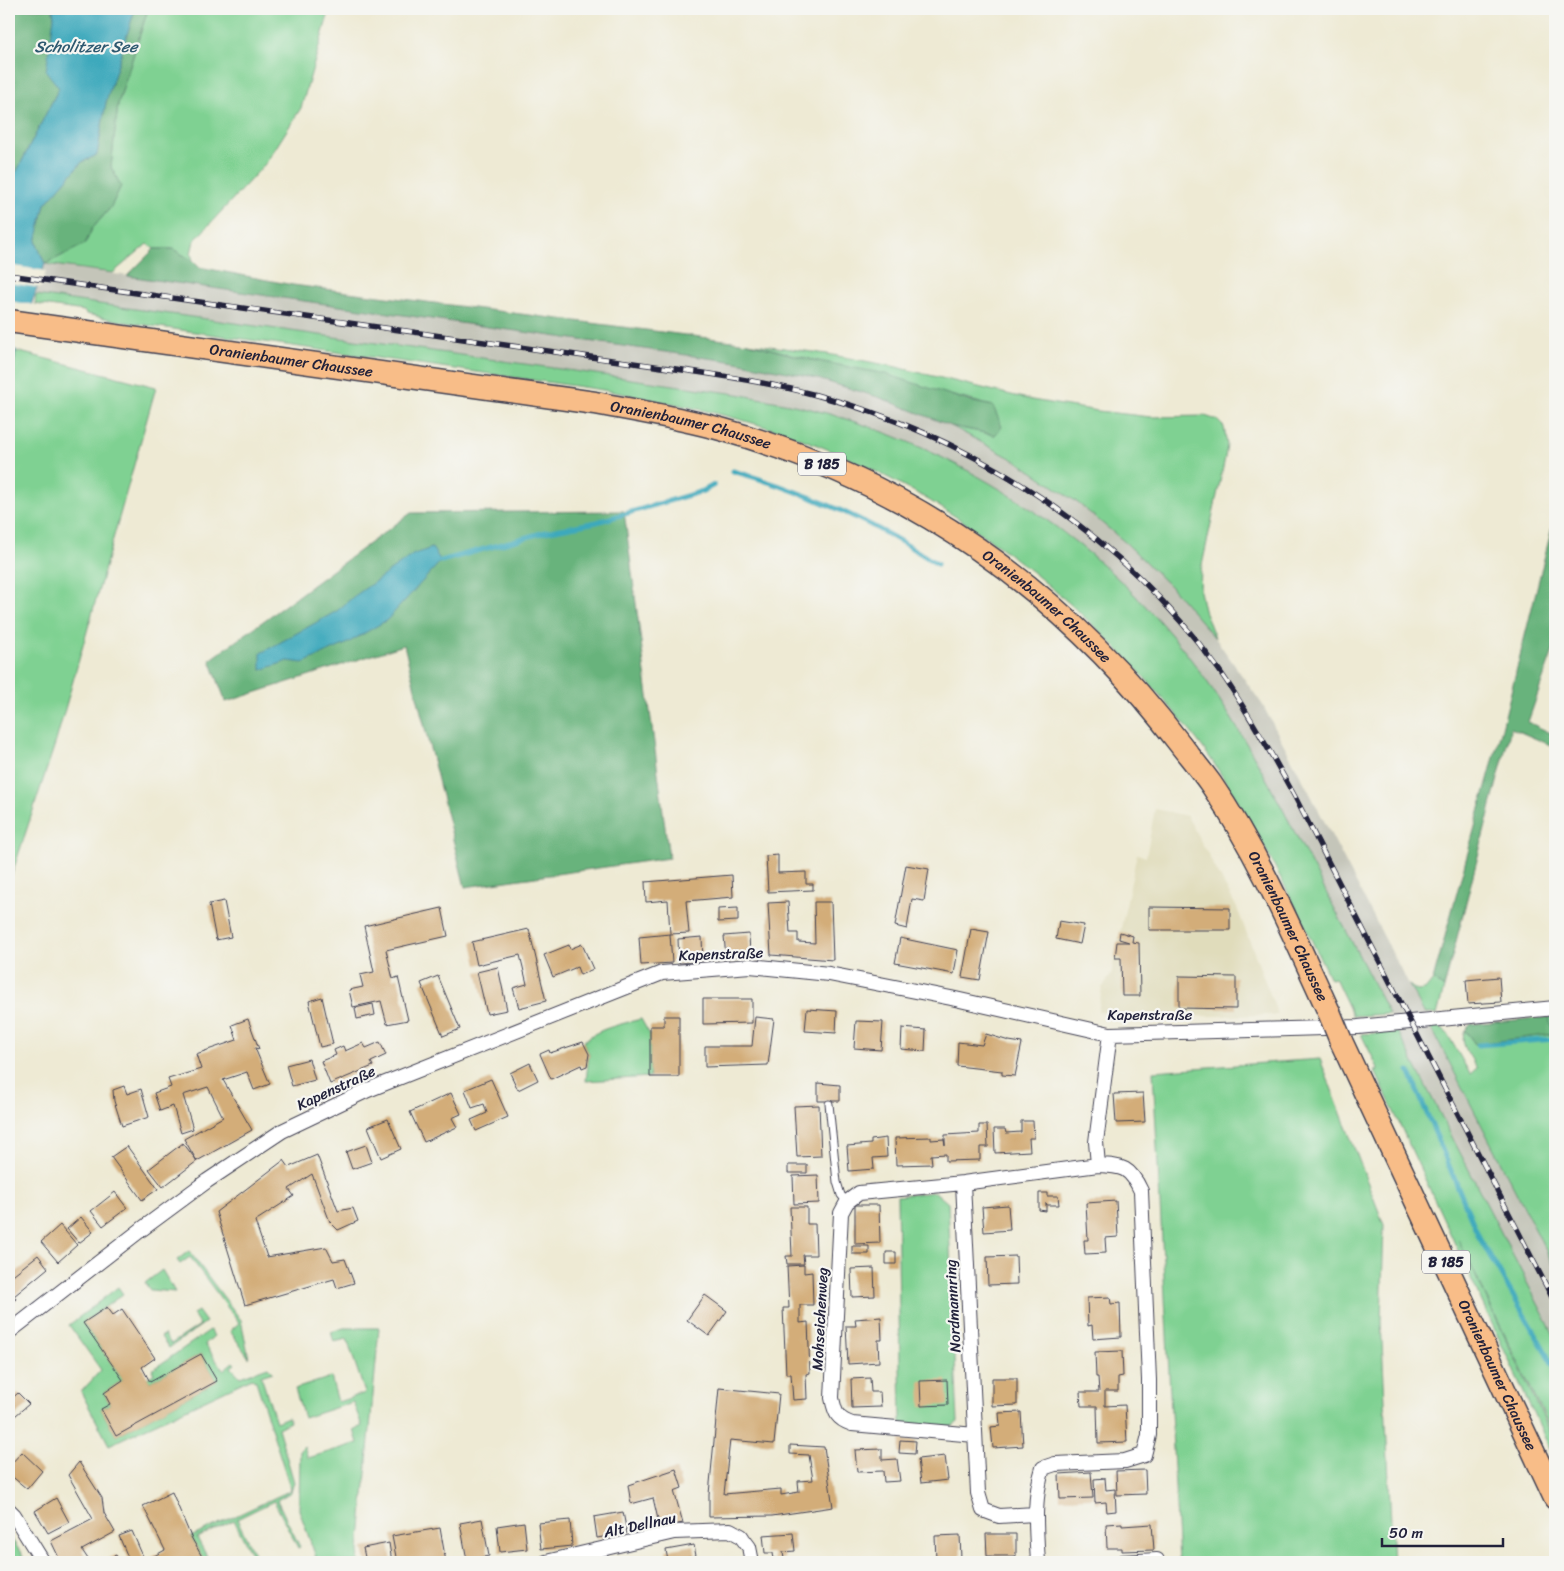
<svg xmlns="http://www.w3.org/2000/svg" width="1564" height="1571" viewBox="0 0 1564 1571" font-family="Sriracha,sans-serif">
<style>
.built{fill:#e0dcbb}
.industrial{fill:#c4c5b9}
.green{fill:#7fd192;stroke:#507a66}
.forest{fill:#67b37c;stroke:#446a5c}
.water{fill:#3da9bc;stroke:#30667c}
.pier{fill:#eeead4}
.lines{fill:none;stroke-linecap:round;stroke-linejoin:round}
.stream{stroke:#3da9bc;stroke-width:5}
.building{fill:#d3ad79}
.lane-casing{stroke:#414052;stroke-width:9}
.street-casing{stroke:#414052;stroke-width:16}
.primary-casing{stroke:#414052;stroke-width:25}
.lane{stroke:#fff;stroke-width:7}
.street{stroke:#fff;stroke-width:14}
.primary{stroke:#f8bd88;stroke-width:22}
.rail-casing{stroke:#22223b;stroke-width:5.5}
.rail{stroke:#f6f6f2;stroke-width:4;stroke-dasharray:11;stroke-linecap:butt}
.primary-bridge-casing{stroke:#414052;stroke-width:25;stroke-linecap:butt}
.primary-bridge{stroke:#f8bd88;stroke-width:22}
.labels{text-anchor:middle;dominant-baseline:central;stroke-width:4.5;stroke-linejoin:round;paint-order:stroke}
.shield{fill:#f6f6f2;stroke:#626272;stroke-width:1}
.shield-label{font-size:14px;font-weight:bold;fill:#22223b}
.street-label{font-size:15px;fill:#22223b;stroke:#f6f6f2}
.water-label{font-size:16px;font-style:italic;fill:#2d586f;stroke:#f6f6f2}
</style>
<rect width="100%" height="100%" fill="#f6f6f2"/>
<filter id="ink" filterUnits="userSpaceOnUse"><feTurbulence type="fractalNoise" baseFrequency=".02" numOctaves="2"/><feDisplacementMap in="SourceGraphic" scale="10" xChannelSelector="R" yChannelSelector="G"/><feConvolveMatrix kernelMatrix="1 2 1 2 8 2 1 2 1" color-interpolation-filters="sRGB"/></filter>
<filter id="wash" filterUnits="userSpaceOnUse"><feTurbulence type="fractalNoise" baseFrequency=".0096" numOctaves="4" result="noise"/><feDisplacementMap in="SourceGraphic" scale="20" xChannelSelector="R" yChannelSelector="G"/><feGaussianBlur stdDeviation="1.12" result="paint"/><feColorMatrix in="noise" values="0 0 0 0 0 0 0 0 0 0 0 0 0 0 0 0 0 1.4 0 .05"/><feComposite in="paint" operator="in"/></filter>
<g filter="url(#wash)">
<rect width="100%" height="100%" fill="#eeead4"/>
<!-- built -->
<path class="built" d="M1155,809L1187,816L1237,908L1278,1015L1157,1017L1098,1012L1102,988L1111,975L1137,854L1146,857Z"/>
<!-- industrial -->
<path class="industrial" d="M9,259L736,362L808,376L882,398L951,426L1018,462L1078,503L1126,543L1172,588L1216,639L1262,704L1305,784L1555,1268V1337L1279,802L1243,736L1201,672L1162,624L1117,578L1068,535L1010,495L944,458L737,394L9,291Z"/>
<!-- green -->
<path class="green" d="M148,9H330L301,108L266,163L194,241L191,253L193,261L173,249H154L147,244L113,273L45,264L85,244L92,229L111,207L120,186L111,167L118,104Z
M36,295L737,394C761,399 787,403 811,409C964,448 1109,545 1201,673C1242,730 1274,792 1306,854C1334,907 1362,961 1389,1014L1353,1016L1335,978L1330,979C1295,904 1259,831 1213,762C1192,731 1166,702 1141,674C1053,578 947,499 827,449C756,419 678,404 603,390L124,322L86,314L84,311L35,304Z
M748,343L827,354L892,366L1032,400L1098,411L1151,417L1205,416L1217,420L1224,427L1227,445L1225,458L1201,570L1200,591L1204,610L1215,638L1172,588L1126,543L1078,503L1018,462L951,426L995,435L993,406Z
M16,351L156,387L56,741L9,883V398Z
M1433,980L1444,988L1437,1015L1424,1013L1409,985L1417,991L1425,990Z
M1549,1017H1555V1268L1431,1027L1438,1026L1447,1033L1470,1074L1477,1068C1470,1056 1459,1044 1465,1030L1475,1044L1553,1034Z
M641,1019L650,1035V1077L586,1081L589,1054L583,1042C598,1028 622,1024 641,1019Z
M1398,1032L1555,1337V1438L1458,1239L1555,1442V1460L1375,1071H1378L1377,1066L1361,1034Z
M1320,1059L1384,1225L1381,1321L1393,1562H1179L1153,1071Z
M935,1192L948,1203L958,1422L951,1427L901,1423L897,1196Z
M189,1251L241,1320L249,1358L230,1331L239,1323L190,1257L180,1264L177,1260Z
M162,1270L175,1292L150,1290L145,1283Z
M118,1287L123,1294L83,1323L123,1380L104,1393L110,1404L101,1409L116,1436L217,1381L201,1354L150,1382L147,1378L154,1374L152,1370L210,1330L214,1336L205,1344L223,1370L233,1362L235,1364L231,1367L240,1377L268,1367L273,1372L261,1376L276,1422L288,1417L290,1422L278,1428L294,1482L291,1492L277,1500L300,1547L298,1548L274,1501L237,1519L258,1562H255L234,1520L197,1538L210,1562H205L191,1537L291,1490L256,1381L252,1378L109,1445L81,1392L101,1370L69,1325Z
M198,1311L206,1322L169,1348L161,1337L164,1334L171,1344L200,1325L193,1314Z
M344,1328H379L358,1562H314L313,1559L316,1557L299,1510L300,1450L304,1446L308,1458L358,1443L354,1430L362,1426L353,1402L304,1418L295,1389L331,1377L338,1402L365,1393L347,1339L334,1342L331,1332Z
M9,1535L27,1562H9Z"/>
<!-- forest -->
<path class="forest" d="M9,9H53L59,88L17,171L9,179Z
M135,9H148L118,104L111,167L121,186L111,207L92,229L85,244L45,264L36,242L45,204L82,162L97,155L106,102Z
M154,249H173L193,261L199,267L293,285L748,343L808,359L886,374L969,401L993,406L1002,427L995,435L951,426L881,398L808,376L736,362L127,276Z
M624,511L669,858L465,887L404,645L226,702L210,660L411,513Z
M1555,515V639L1554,648L1528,722L1555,735V747L1511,728L1444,988L1433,980L1502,728Z
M1549,1017L1554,1034L1475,1044L1465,1030L1471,1024Z"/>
<!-- water -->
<path class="water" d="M53,9H135L106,102L97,155L82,162L45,204L36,242L45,264L16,351L9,398V179L17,171L59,88L46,71L54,17Z
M432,548L441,561L387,620L346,644L303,663L288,661L261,670V653L337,611L353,597L414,554Z"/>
<!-- pier -->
<path class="pier" d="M9,265L46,271L41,288L9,283Z
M9,301L35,305L19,350L9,348Z"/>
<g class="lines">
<!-- stream -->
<path class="stream" d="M733,471C805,491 875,523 937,564
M441,561L545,532L597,522L703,491L714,485
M1478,1045L1555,1039
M1409,1071L1479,1237L1555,1368"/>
</g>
<g id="blocks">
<!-- building -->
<path class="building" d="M778,855V873L806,872V884H813V890L768,892L766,856Z
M906,865L929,869L924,901L912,899L907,929L895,926Z
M732,875L733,897L686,901L689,933L670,934L668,900L646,902L645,882Z
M224,901L231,937L216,940L209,904Z
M788,902L790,933H798V942L815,943L814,902H831L833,960L771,955L768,903Z
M1149,907L1230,908V930H1149Z
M442,908L448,936L386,950L393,979L398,977L408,1020L387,1024L381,1001L353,1007L349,990L363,987L360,975L374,972L364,926Z
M738,908V921L718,922V909Z
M1059,921L1084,925L1080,944L1056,939Z
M529,929L546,1001L519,1008L513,988L527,984L520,955L477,965L472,942Z
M971,929L989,932L980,980L962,977Z
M1120,932L1133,936L1132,942L1139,943L1140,996H1122L1121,958H1115L1117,942H1129L1119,939Z
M670,934L672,963L641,965L639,937Z
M749,934L750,955L726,957L724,936Z
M702,937L703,962L679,963L678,939Z
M900,938L958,950L954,974L895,963Z
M582,944L593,969L580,975L577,967L553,977L544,955L569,945L570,949Z
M498,967L507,1010L487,1014L477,972Z
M438,976L460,1029L443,1036L421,983Z
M1179,976L1236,977V1009L1179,1008Z
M1499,977L1501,1002L1468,1004L1466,980Z
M322,997L333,1044L320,1047L309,1001Z
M703,999H752V1023L703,1024Z
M373,1004L375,1015L357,1019L355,1008Z
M807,1009L837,1011L836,1033L805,1031Z
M664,1016H679V1077H650V1026H664Z
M755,1017L774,1019L768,1065L705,1067V1046H752Z
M248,1019L259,1049L255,1048L270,1084L254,1090L247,1072L223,1080L252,1130L197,1161L163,1187L149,1169L183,1143L197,1161L184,1139L223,1117L208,1087L183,1095L193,1129L181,1133L173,1106L160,1111L154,1093L171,1087L168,1079L201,1069L196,1054L237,1040L232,1025Z
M856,1021L883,1022L881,1050L854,1048Z
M902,1028L926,1030L925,1051L901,1049Z
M986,1034L1009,1041L1022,1043L1015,1076L1002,1075V1071L957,1066L958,1042L982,1045Z
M380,1042L386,1055L371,1062L373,1066L330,1084L321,1061L336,1055L334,1050L343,1046L345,1051L363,1043L366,1048Z
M583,1042L589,1054L587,1066L582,1068L581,1065L551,1079L540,1054L549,1050L550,1053Z
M309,1059L315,1080L292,1086L286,1065Z
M530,1063L538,1080L518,1090L510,1073Z
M491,1079L508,1117L476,1131L471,1120L487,1113L484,1104L472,1108L465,1090Z
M818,1083L840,1085V1101H818Z
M124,1086L127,1094L141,1089L149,1117L122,1126L114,1101L113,1090Z
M451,1093L461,1114L452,1118L457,1127L424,1142L410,1112Z
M1143,1093L1145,1122L1116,1123L1114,1094Z
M819,1105L821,1156L797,1157L794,1106Z
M388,1119L401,1149L381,1158L368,1127Z
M1021,1121H1033L1034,1138H1029L1030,1151L995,1153L994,1129H1005L1006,1133L1021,1132Z
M979,1125H987L988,1147H980V1160L946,1161V1154L931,1155L932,1164L896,1165L895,1138L931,1137V1140L944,1139L945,1145V1135L979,1133Z
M886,1138L887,1157L873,1158L874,1169L849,1171L847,1146L871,1144V1140Z
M366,1145L372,1162L352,1169L346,1152Z
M127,1146L158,1189L142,1200L111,1157Z
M317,1155L338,1211L353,1208L358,1221L338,1230L330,1222L312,1174L289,1189L294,1196L255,1221L267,1257L326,1247L333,1261L345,1259L354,1283L337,1288L334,1279L245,1305L216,1212L284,1160L289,1167Z
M788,1165H807V1173H788Z
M818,1175L819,1203L794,1204L793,1176Z
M115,1192L127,1208L103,1226L91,1211Z
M1039,1193H1047V1196H1058L1059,1205H1047L1046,1203V1211L1039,1210Z
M1116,1201L1118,1237L1105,1238L1106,1253L1085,1254L1084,1240H1088L1086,1203Z
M855,1205H879L880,1243L855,1244Z
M1008,1205L1010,1230L984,1232L982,1207Z
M790,1207H807V1224H815L816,1255H803L804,1264H787L786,1256H792Z
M81,1217L93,1232L79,1243L67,1229Z
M60,1225L77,1245L58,1262L41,1242Z
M852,1246H869V1254H852Z
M886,1252H896V1264H886Z
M38,1255L48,1268L14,1296L16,1299L9,1305V1278Z
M1016,1256L1017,1284L988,1285L987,1257Z
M804,1265V1273L812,1272L813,1305H800V1323L808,1322L810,1373L806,1374L807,1399L793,1400L791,1374H786L783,1308H789L787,1266Z
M874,1268L875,1296L852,1297L851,1269Z
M705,1295L727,1311L709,1336L687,1320Z
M1110,1297L1111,1304L1120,1303L1121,1337L1093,1339L1092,1325L1088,1326L1087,1298Z
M107,1307L113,1315L122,1309L155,1358L142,1367L150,1382L201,1354L217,1381L116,1436L101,1409L110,1404L104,1393L123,1380L83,1323Z
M881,1317L882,1340H878L879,1362L848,1364L846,1326H856L855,1319Z
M1122,1351L1123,1376L1118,1377V1391H1105V1406L1125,1405L1127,1442L1098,1443L1097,1406H1081L1080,1392H1099L1098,1377H1096L1095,1352Z
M870,1378L871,1392H880L881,1407L852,1408L851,1379Z
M992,1378H1017V1405L992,1406Z
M947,1380L948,1405L921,1406L920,1381Z
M719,1388L779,1394L774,1444L730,1440L724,1494L781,1489V1495L799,1492L798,1481L813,1480L809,1455L790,1454V1445L824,1447L833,1507L772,1516L709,1517V1494Z
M18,1393L29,1404L9,1421V1401Z
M1021,1412L1023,1446L993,1448L991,1427L1000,1426L999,1413Z
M900,1440L916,1441L915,1454L899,1453Z
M882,1449V1460L897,1459L900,1481L884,1482L883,1471L857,1472L855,1450Z
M22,1452L42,1471L27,1489L9,1474V1466Z
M945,1456L948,1480L921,1483L918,1459Z
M79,1462L102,1498L104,1513L115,1532L82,1550L90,1562H61L51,1541L93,1519L68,1475Z
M676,1469L682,1488L674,1491L683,1523L660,1528L653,1498L631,1504L628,1485Z
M1145,1470L1146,1494L1117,1495L1116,1471Z
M1091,1472L1093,1498L1060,1499L1059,1474Z
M1105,1478L1106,1490L1115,1489L1116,1511L1107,1512L1106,1502L1095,1503L1094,1479Z
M172,1492L191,1537L205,1562H130L119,1536L132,1531L145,1561L165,1550L143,1506Z
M56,1498L69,1522L48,1533L35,1511Z
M623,1512L627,1533L597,1538L594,1517Z
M482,1519L489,1556L467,1560L460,1523Z
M570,1520L572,1546L541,1549L538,1523Z
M524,1522L527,1549L500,1552L497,1526Z
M1122,1523V1526L1152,1524L1154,1550L1122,1551V1548H1107L1106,1524Z
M440,1528L446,1562H397L392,1536Z
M793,1533L795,1551L783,1552L784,1559L774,1560L773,1553H765L763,1535Z
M986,1534H1016V1556H987Z
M960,1535L961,1559L936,1560L935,1536Z
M389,1543L392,1562H366L363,1548Z
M694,1545L696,1556L668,1561L666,1550Z
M116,1555L120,1562H101Z
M722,1557L723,1562H702Z"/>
</g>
</g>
<g filter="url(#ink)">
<use href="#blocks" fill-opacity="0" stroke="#414052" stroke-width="1"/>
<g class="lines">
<defs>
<path id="lane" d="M829,1104L837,1182L841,1195L847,1202"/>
<path id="street" d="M1098,1165L1096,1142L1110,1034
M963,1183L859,1193L847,1202L841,1213L832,1398C835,1413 837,1419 852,1424L975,1435
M9,1332L142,1229L207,1181L282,1131L368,1090L662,973L750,966L829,974L951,998L1110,1034L1358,1027L1555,1008
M9,1510L14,1515L43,1562
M1035,1514L999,1516L983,1510L978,1493L963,1183L1098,1165C1123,1166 1130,1167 1141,1191L1149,1380V1435L1144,1455L1125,1461L1055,1464L1043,1468C1033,1499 1036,1530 1038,1562
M546,1562L674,1532L730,1530L741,1536L743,1539L749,1547L752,1562
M1122,1562L1157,1560"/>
<g id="primary">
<path id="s1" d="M9,321L595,403C638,411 682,418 724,430C910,482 1063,590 1180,744C1190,757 1201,770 1211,784C1259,854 1293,934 1329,1012"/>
<path id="s2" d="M1341,1041L1555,1498"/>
</g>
</defs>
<!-- lane casing -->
<use href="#lane" class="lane-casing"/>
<!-- street casing -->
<use href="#street" class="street-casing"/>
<!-- primary casing -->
<use href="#primary" class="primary-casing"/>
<!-- lane -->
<use href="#lane" class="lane"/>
<!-- street -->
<use href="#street" class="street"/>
<!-- primary -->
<use href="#primary" class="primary"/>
<defs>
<path id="rail" d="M9,275L690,371C732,377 774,384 816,395C977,438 1121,534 1219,670C1247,710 1271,753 1295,797L1555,1303"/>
</defs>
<!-- rail casing -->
<use href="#rail" class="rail-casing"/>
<!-- rail -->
<use href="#rail" class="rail"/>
<defs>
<path id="primary-bridge" d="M1329,1012L1341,1041"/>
</defs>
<!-- primary-bridge casing -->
<use href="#primary-bridge" class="primary-bridge-casing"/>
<!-- primary-bridge -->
<use href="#primary-bridge" class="primary-bridge"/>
</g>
</g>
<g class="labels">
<!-- shield labels -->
<g class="shield">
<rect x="798" y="452.5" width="48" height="23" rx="4"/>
<rect x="1422" y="1250.5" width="48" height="23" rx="4"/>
</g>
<g class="shield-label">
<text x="822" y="464">B 185</text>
<text x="1446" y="1262">B 185</text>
</g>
<!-- street labels -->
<g class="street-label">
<text stroke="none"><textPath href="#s1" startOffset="285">Oranienbaumer Chaussee</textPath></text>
<text stroke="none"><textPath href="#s1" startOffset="690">Oranienbaumer Chaussee</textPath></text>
<text stroke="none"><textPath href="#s1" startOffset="1095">Oranienbaumer Chaussee</textPath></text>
<text stroke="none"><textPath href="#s1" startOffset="1500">Oranienbaumer Chaussee</textPath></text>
<text transform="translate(721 954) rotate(-2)">Kapenstraße</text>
<text x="1150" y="1015">Kapenstraße</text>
<text transform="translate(336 1088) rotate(-25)">Kapenstraße</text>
<text transform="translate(953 1306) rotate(-93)">Nordmannring</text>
<text transform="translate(820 1319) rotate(-87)">Mohseichenweg</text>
<text stroke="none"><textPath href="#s2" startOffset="369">Oranienbaumer Chaussee</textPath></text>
<text transform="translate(640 1525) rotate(-12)">Alt Dellnau</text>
</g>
<!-- water labels -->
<g class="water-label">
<text x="86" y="46">Scholitzer See</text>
</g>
</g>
<!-- margin -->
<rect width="1564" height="1571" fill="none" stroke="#f6f6f2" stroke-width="30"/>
<!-- scale -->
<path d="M1382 1538v8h121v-8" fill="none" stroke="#22223b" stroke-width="2.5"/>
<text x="1389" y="1538" font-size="15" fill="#22223b" stroke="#f6f6f2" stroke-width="4" paint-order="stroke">50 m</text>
</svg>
